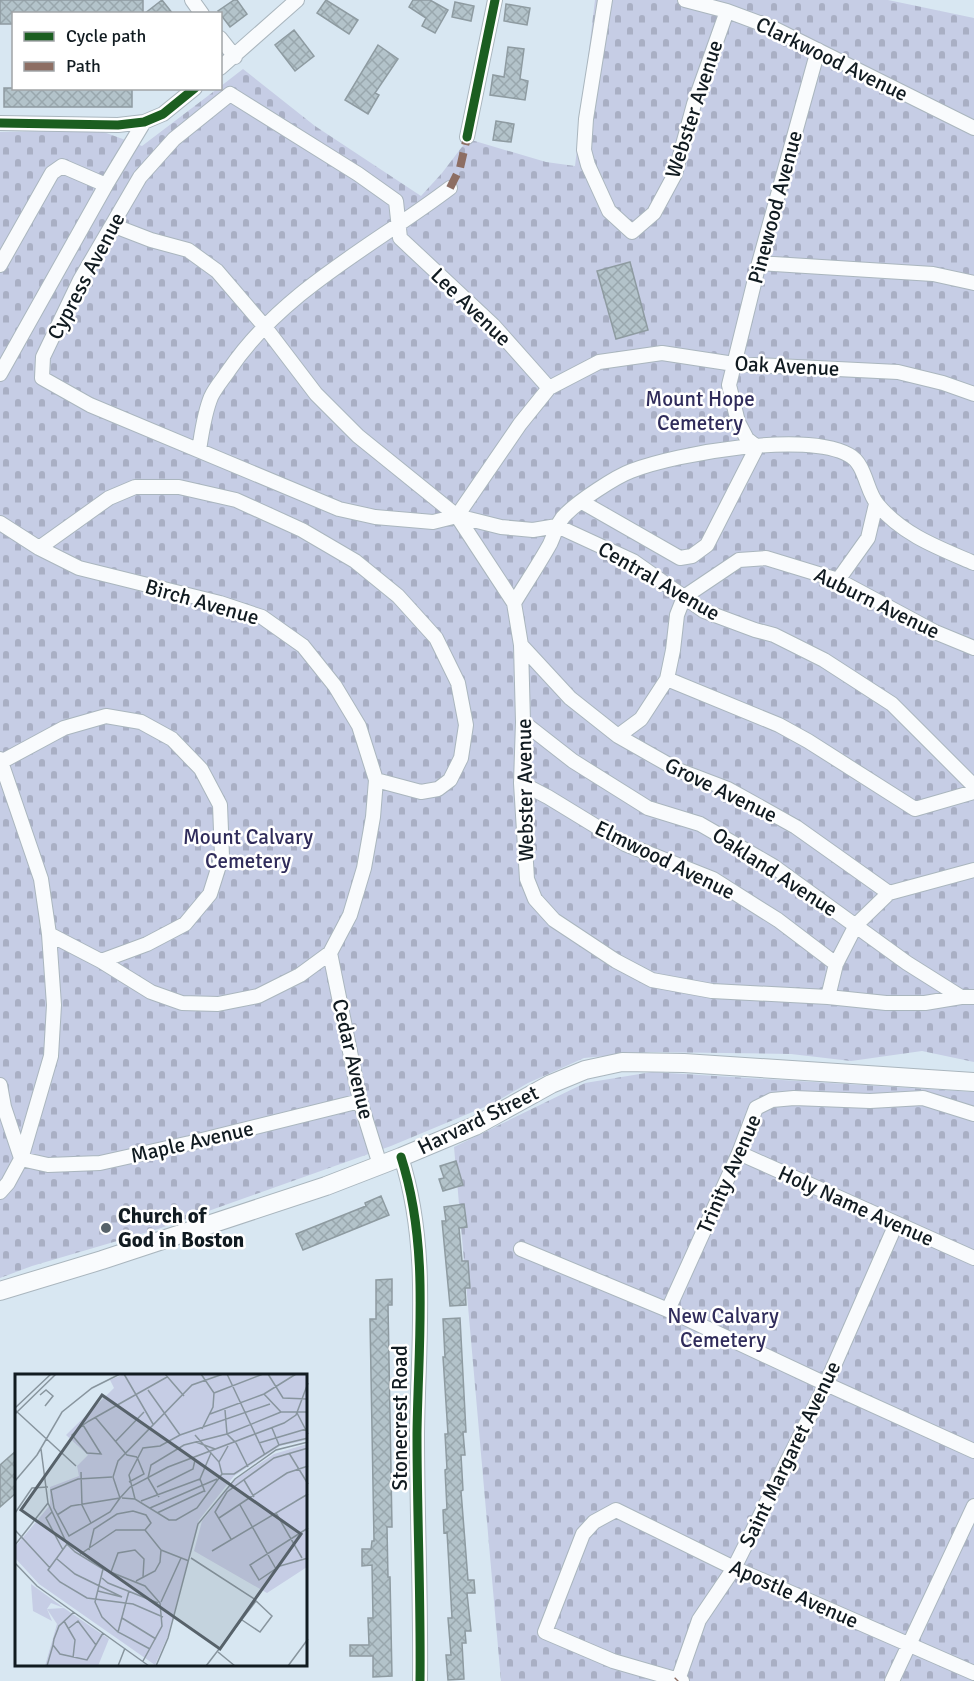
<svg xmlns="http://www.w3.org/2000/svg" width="974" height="1681" viewBox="0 0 974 1681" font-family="Signika,sans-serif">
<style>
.cemetery{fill:url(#cemetery-stones)}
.building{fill:url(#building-cross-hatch);stroke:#8e9ba1;stroke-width:1.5}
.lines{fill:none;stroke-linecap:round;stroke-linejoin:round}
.minor-casing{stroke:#aab6be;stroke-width:16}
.major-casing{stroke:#aab6be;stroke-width:20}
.minor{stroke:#f9fbfd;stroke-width:14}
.major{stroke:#f9fbfd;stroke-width:18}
.quiet{stroke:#8d6e63;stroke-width:8;stroke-dasharray:15 8;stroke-linecap:butt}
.cycleway-casing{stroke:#fff;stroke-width:13}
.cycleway{stroke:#1b5e20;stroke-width:9}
.poi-dot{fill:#57626a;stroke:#fff;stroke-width:2}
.labels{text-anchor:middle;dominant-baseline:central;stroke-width:5;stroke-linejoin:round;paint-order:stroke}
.street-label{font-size:21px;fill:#111b21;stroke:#fff}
.park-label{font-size:21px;fill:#302c5b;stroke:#fff}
.poi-label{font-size:21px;font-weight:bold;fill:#111b21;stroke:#fff;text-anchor:start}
.inset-road{fill:none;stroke:#88959e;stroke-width:1.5}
.view{fill:#57626a;fill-opacity:0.15;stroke:#57626a;stroke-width:3}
.inset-edge{fill:none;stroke:#111b21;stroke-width:3}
</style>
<defs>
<pattern id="cemetery-stones" width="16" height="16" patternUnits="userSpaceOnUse" patternTransform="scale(1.5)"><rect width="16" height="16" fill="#c6cde5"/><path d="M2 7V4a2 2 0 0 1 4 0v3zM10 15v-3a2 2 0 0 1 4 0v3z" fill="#a9afc4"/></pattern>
<pattern id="building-cross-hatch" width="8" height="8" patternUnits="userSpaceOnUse" patternTransform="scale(1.5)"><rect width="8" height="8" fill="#b3c3ca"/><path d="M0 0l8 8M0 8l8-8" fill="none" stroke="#99a7ad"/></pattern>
</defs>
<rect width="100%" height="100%" fill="#d8e7f2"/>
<!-- cemetery -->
<path class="cemetery" d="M595,0H888L974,18V1062L922,1051L851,1061L791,1054L650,1052L584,1058L528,1083L494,1103L391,1146L158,1229L32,1266L0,1278V132L98,130L142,146L217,89L220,88L221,86L243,69L315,126L421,196L442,173L468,139L546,162L575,166Z
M652,1072L974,1092V1681H501L454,1147L585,1083Z"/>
<!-- building -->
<path class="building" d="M0,0H143V13L14,14V24H0Z
M162,0L173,14H144Z
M234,0H237L247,14L230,27L218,11Z
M326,0L358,20L349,34L317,13Z
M413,0H430L448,10L435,33L422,26L426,18L409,7Z
M455,2L474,6L471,21L452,17Z
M506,4L530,8L527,25L504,21Z
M294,30L314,56L295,71L275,45Z
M378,45L398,59L375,93L379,95L368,114L345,100Z
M508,47L524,49L520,79L528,81L525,100L490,95L493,75L504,77Z
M4,88H132V107H4Z
M496,121L514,124L511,142L493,140Z
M630,262L648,330L616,339L597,271Z
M456,1161L463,1185L443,1191L439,1179L444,1178L440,1166Z
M381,1196L389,1215L303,1250L296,1234L366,1206L365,1203Z
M464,1204L467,1227L459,1228L462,1261H468L470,1288H465L466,1305L450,1306L442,1221H446L444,1207Z
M392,1279V1305H388L392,1527H387L388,1577H390L392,1676L373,1677V1656H350V1645H369L368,1618H373L372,1565L362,1566V1549H371L372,1541H374L370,1319H376V1280Z
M460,1318L466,1432H463L465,1455H461L463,1490L461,1491L468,1580H474L475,1593H467L471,1631H465L466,1643H462L464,1679L448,1680L446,1655H451L448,1618H452L447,1532L444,1533L443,1510L447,1509L445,1470L447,1469L445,1434H448L443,1357H445L443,1319Z
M16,1451V1493L0,1507V1465Z"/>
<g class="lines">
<defs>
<path id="minor" d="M192,0L202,14
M605,0L586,119L584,150L588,165L609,211L632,232L654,213L675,174L694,104L727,11
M685,0L727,11L773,28L974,128
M220,38L235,57
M220,68L297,0
M0,123L118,125L144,122L163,114L195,88
M467,137L495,0
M112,225L151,240L188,250L217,271L265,327L316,394L358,436L457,516L501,527L533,530L557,526L633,561L704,611L755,630L774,635L824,660L892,704L974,786
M759,263L933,274L974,283
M0,265L52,173L62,166L106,185
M0,374L106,185L144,122
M757,447L747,439L738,422L729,385L759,263L818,50
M199,450C202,432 204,414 211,397C215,388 223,379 229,370C283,290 375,245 450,188
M582,502L680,558L692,556L707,545L757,447
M457,516L433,522L375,517L339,509L90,405L42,378L43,357L80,280L140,177L174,139L230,94L358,174L396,201L400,238L493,325L549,388
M457,516L514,603L521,645L523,722L521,783L527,879L535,899L554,920L616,961L652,980L712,991L828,997L886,1003H925L961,997H974
M457,516L520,424L549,388L599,362L662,353L734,364L898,372L943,383L974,394
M0,523L39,548L79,568L220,603L262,617L303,646L335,686L359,726L376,780L373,817L364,868L350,915L330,953L300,975L258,996L218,1004L182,1003L151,992L101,961L49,934
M39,548L109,498L135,487H179L236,500L302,530L355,561L398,596L436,638L458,683L466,725L461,758L450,780L438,789L421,792L376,780
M838,580L868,538L876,504
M684,597L739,560L766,558L838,580L935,632L974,648
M514,603C526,583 539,564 550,544C555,534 557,521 567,513C579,501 615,477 631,471C678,453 805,431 849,455C866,464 866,492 878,505C903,535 939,548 974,563
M521,645L570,698L618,736L678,770L728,789L796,827L889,893L974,870
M667,679L779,725L808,741L915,809L974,792
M523,722L573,761L648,808L700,824L773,866L907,963L961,997
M618,736L641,719L667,679L673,650L677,615L684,597
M0,759L41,879L49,934L54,1005L51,1056L21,1159L8,1183L0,1192
M1,762L64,728L106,716L141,722L172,739L201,769L220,805L222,856L210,894L185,924L147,944L101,961
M521,783L548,797L625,844L713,879L778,920L836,964
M330,953L360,1101L380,1165
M828,997L836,964L856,925L889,893
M0,1085L4,1107L21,1158
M739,1153L974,1258
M401,1157C430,1247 418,1342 417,1434C417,1516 421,1599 420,1681
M21,1159L48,1165L100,1163L190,1143L360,1101
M521,1249L668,1310L826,1384L974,1451
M668,1310L739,1153L756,1108L772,1100L794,1098L870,1101L923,1098L974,1114
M678,1680L699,1620L734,1568L826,1384L896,1224
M682,1681L613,1661L545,1632L583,1534L594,1522L616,1510L734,1568L974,1673
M892,1681L974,1506"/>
<path id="major" d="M0,1291L102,1260L326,1186L401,1157L475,1126L551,1084L585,1070L622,1062L684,1063L974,1082"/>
</defs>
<!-- minor casing -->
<use href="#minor" class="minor-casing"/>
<!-- major casing -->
<use href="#major" class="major-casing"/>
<!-- minor -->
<use href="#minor" class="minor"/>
<!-- major -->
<use href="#major" class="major"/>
<!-- quiet -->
<path class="quiet" d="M450,188L460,168L467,137
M677,1681L678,1680"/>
<defs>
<path id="cycleway" d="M0,123L118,125L144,122L163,114L195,88
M467,137L495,0
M401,1157C430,1247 418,1342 417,1434C417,1516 421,1599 420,1681"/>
</defs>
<!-- cycleway casing -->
<use href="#cycleway" class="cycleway-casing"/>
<!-- cycleway -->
<use href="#cycleway" class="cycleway"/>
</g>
<!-- markers -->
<circle class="poi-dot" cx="106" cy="1228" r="6"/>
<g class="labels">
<!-- street labels -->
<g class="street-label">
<text transform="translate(832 59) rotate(26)">Clarkwood Avenue</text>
<text transform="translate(694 109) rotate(-72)">Webster Avenue</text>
<text transform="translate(775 207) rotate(-75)">Pinewood Avenue</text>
<text transform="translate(86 276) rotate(-62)">Cypress Avenue</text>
<text transform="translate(471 307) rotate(44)">Lee Avenue</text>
<text transform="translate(787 366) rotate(3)">Oak Avenue</text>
<text transform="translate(659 581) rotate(30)">Central Avenue</text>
<text transform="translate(202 602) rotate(16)">Birch Avenue</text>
<text transform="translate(877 603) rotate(26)">Auburn Avenue</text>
<text transform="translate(525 790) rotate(-91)">Webster Avenue</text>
<text transform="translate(721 790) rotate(26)">Grove Avenue</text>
<text transform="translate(665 860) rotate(26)">Elmwood Avenue</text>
<text transform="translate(775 872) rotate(33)">Oakland Avenue</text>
<text transform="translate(353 1059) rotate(77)">Cedar Avenue</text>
<text transform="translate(478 1120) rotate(-26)">Harvard Street</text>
<text transform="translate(192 1142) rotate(-13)">Maple Avenue</text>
<text transform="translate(729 1174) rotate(-66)">Trinity Avenue</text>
<text transform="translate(856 1206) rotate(24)">Holy Name Avenue</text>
<text transform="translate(400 1418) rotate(-90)">Stonecrest Road</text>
<text transform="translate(790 1454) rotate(-64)">Saint Margaret Avenue</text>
<text transform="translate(794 1594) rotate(24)">Apostle Avenue</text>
</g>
<!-- park labels -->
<g class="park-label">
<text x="700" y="399">Mount Hope<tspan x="700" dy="24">Cemetery</tspan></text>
<text x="248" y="837">Mount Calvary<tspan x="248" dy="24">Cemetery</tspan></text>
<text x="723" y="1316">New Calvary<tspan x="723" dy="24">Cemetery</tspan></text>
</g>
<!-- poi labels -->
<g class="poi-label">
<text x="118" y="1216">Church of<tspan x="118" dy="24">God in Boston</tspan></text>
</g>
</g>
<!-- overview -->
<g transform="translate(15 1374)">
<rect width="292" height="292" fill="#d8e7f2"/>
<path d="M16,210L49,234L36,229L32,235L37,247L18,237Z" fill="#c6cde5"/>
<path d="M109,0H292V66L265,72L219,102L184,146L152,264L140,291L24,210L0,184V173L35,131V113L64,102L62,92L73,81L51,61L99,14L95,6ZM292,70V193L252,219L179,177L187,147L221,105L259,80ZM49,234L94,265L83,292H30L42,250L32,235Z" fill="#c6cde5"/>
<path class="inset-road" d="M109,0L138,50M150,0L169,22M186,0L199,19L198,33L187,55M212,0L250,81M253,0L268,24L293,25M133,16L165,61M199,19L248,0M249,20L266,38H293M25,21L31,16L38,22L30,32M0,34L36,0M0,36L61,92M210,36L212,60M282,39L293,60M0,40L41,0M195,40L249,20L281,0M80,43L112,81L122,83M68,51L86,80L72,79L57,61L68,51L74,47L152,3M257,54L264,71M212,60L221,69L233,93M180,61L204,88L207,100M100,68L129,38M181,68L200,75M244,69L291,55M274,79L293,110M204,88L213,72M66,98L67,131L76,149M207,100H219L264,71L293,64M97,103L63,105L36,116L39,134L54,162L95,138L105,124M133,104L136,91L169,71L212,60L266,38M133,104L144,123M229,106L239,123M0,107L22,81L47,38L77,14L105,0M114,108L129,100L122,83M142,113L178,95L180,86M190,118L185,105L196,79M105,124L98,103L103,87L177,11L208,0M107,124L120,125L154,146H161L182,134L207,100M120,125L114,101L128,74L145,72L165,61L255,30M126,127L185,105M33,129L52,170L60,178L88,195L130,212L145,229L147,252L128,287M225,131L261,195M135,134L202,105M37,138L31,144L48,176M0,139L17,114L33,113M142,139L189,117M261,139L287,184M42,141L56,132L105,124L115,113L153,93L269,49L281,41L293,9M204,144L272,99L293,92M293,154L235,191L244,206L265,192L293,184M0,156L35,194M216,165L200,138L212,118L259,84L293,74M52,170L33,196L45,208L72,224L118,230L148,243M0,171L33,129L26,75M74,176L79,155L102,140L118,137L131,141L136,149L130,156M146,176L174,187M197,177L293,120M64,181L101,156H130L146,176L145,188L140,197L121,207M176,184L238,224L257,242L245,258L227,246M42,185L60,200L107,223L83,217M0,189L22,212L134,292M88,195L80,228L87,243L103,258L135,275M96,198L103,179L120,176L129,185L128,203M87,204L93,209L143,229M146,228L166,184M59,238L44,252L39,265L38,271L45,280L72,286L88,259M107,244L141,265M49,247L60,266L58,284M54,254L63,247L81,271M103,258L114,217M203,278L220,292M32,292L38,271M103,292L110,274M141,292L153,264L183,150L220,105L261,76L293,68M191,292L241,227M273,292L293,265"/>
<path class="view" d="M87,21L286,160L205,275L6,136Z"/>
<rect width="292" height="292" class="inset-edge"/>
</g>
<!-- legend -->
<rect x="12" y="12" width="210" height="78" fill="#ffffff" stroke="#a0a4a6" stroke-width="1.5"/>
<rect x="24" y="32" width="30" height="9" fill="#1b5e20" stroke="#a0a4a6" stroke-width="1.5"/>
<text x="66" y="42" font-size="18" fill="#111b21">Cycle path</text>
<rect x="24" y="62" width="30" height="9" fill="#8d6e63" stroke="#a0a4a6" stroke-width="1.5"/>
<text x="66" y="72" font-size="18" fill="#111b21">Path</text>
</svg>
